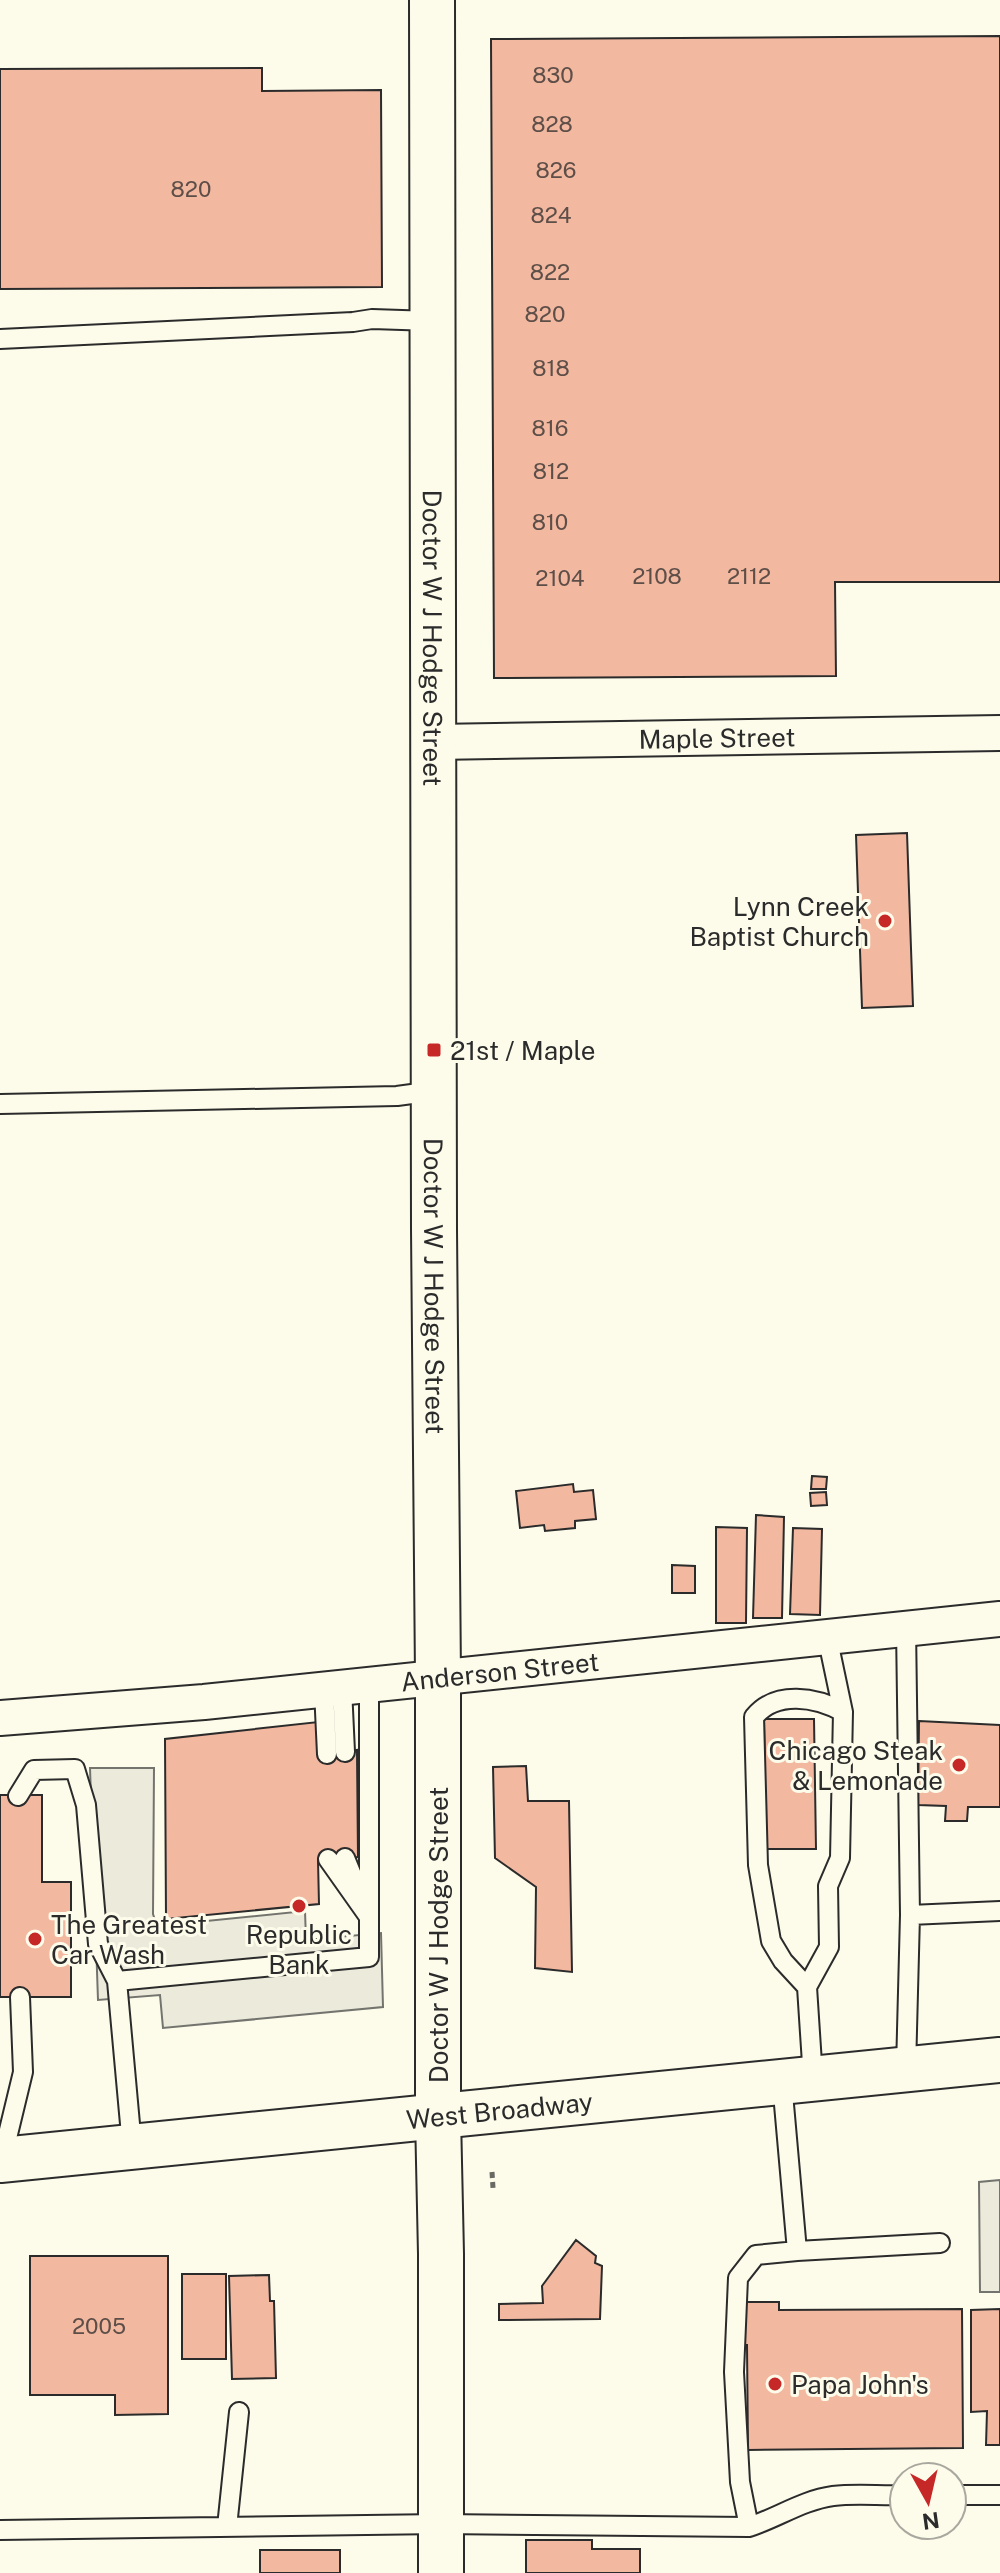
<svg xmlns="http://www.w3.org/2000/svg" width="1000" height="2573" viewBox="0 0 1000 2573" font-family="'Public Sans',sans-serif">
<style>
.parking{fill:#eceadb;stroke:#74746e;stroke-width:2}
.building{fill:#f2b8a0;stroke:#2b2b2b;stroke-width:2}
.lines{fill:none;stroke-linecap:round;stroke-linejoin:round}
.service-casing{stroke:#2b2b2b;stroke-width:22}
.minor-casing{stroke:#2b2b2b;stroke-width:38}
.primary-casing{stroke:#2b2b2b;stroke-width:48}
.path{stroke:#6a6964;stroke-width:5;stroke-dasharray:6 4;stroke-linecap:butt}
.service{stroke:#fdfbea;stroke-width:18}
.minor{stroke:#fdfbea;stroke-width:34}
.primary{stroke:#fdfbea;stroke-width:44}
.poi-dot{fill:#c62828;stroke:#fdfbea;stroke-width:3}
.labels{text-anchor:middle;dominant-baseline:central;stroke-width:6;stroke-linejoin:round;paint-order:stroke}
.number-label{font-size:22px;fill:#5d4e48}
.street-label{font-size:26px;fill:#2b2b2b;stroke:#fdfbea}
.poi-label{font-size:26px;fill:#2b2b2b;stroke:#fdfbea;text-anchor:start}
</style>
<rect width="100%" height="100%" fill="#fdfbea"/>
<!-- parking -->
<path class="parking" d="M90,1768H154L153,1914L157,1926L305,1911L306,1940L381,1933L383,2007L163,2028L160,1995L98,2000Z
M1000,2180V2292H980L979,2182Z"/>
<!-- building -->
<path class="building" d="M1000,36V582H835L836,676L494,678L491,39Z
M262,68V91L381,90L382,287L0,289V69Z
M907,833L913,1006L862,1008L856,835Z
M812,1476L827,1477L826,1489H811Z
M573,1484L574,1492L593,1490L596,1519L575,1521V1528L545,1531L544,1525L520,1528L516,1491Z
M826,1492L827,1505L811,1506L810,1493Z
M756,1515L784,1517L782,1618H753Z
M716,1527L747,1528L746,1623H716Z
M793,1528L822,1529L820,1615L790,1614Z
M672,1565L695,1566V1593H672Z
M764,1719H814L816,1849H766Z
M919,1721L1000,1725V1807H968L967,1821H945L946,1806L918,1805Z
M318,1722V1755L357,1750L358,1857L318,1860L319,1904L166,1919L165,1739Z
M526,1766L528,1801H569L572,1972L535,1968L536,1887L495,1858L493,1767Z
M0,1795H42V1882H71V1997H0Z
M576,2240L596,2256L595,2263L602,2266L600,2319L499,2320V2304L543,2303L542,2286Z
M30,2256H168V2414L115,2415V2395H30Z
M182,2274H226V2359H182Z
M269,2275L270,2301H274L276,2378L232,2379L229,2276Z
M739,2302H779V2310L962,2309L963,2448L748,2450L747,2345H739Z
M1000,2309V2445H986L987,2411L971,2412V2310Z
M526,2540H592V2549H640V2573H526Z
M260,2550H340V2573H260Z"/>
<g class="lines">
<defs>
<path id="service" d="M0,339L353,322L372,319L432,321
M0,1104L397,1096L434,1091
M906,1627L910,1915
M342,1688L345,1752
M324,1690L327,1754
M18,1796L34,1770L75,1769L86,1805L98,1944L117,1981
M345,1858L356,1885
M328,1859L369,1917
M807,1987L783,1961L771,1941L758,1865L754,1717C776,1690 816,1697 843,1712
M906,2069L910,1915L1000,1911
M813,2079L807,1987L829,1947L828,1886L840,1858L843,1712L827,1636
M782,2082L797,2251L940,2243
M132,2146L117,1981L369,1957V1685
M2,2159L23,2072L20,1997
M952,2495H1000
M227,2527L239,2412
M749,2527L740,2482L734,2372L738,2278L756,2255L797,2251
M0,2530L441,2524L749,2527C777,2518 803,2500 833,2496C856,2493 881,2496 904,2495"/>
<g id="minor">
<path id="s1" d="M435,742L1000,733"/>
<path id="s2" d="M0,1718L204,1702L1000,1619"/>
</g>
<g id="primary">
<path id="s3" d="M432,0L434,1229L438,1677V2116L441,2254V2573"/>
<path id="s4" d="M0,2160L1000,2060"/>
</g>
</defs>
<!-- service casing -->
<use href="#service" class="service-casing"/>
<!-- minor casing -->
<use href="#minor" class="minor-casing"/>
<!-- primary casing -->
<use href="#primary" class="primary-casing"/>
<!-- path -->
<path class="path" d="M492,2172L493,2188"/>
<!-- service -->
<use href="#service" class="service"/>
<!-- minor -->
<use href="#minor" class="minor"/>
<!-- primary -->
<use href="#primary" class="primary"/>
</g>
<!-- markers -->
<g class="poi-dot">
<circle cx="885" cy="921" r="8"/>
<rect x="426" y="1042" width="16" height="16" rx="4"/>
<circle cx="959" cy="1765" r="8"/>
<circle cx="299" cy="1906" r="8"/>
<circle cx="35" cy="1939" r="8"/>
<circle cx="775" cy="2384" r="8"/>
</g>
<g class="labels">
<!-- number labels -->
<g class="number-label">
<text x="553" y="75">830</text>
<text x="552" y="124">828</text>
<text x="556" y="170">826</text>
<text x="191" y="189">820</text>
<text x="551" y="215">824</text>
<text x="550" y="272">822</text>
<text x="545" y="314">820</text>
<text x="551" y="368">818</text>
<text x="550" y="428">816</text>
<text x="551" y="471">812</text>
<text x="550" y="522">810</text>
<text x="657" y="576">2108</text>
<text x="749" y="576">2112</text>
<text x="560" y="578">2104</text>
<text x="99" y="2326">2005</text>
</g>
<!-- street labels -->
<g class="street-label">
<text stroke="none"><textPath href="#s3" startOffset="638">Doctor W J Hodge Street</textPath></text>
<text stroke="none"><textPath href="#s1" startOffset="282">Maple Street</textPath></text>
<text stroke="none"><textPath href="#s3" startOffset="1286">Doctor W J Hodge Street</textPath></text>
<text stroke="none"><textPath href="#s2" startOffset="502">Anderson Street</textPath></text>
<text transform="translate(438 1935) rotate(-90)">Doctor W J Hodge Street</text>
<text stroke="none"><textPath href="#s4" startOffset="502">West Broadway</textPath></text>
</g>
<!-- poi labels -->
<g class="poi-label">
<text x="869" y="906" text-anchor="end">Lynn Creek<tspan x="869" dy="30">Baptist Church</tspan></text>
<text x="450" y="1050">21st / Maple</text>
<text x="943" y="1750" text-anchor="end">Chicago Steak<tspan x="943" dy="30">&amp; Lemonade</tspan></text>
<text x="51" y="1924">The Greatest<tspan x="51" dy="30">Car Wash</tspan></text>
<text x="299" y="1934" text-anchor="middle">Republic<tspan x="299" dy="30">Bank</tspan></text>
<text x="791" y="2384">Papa John's</text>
</g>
</g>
<!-- north arrow -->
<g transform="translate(928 2501) rotate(172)"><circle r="38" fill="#fdfbea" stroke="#a9a89e" stroke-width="2"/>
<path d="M0-6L14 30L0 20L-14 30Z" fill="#c62828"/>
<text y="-12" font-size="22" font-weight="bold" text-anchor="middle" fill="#2b2b2b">N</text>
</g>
</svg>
